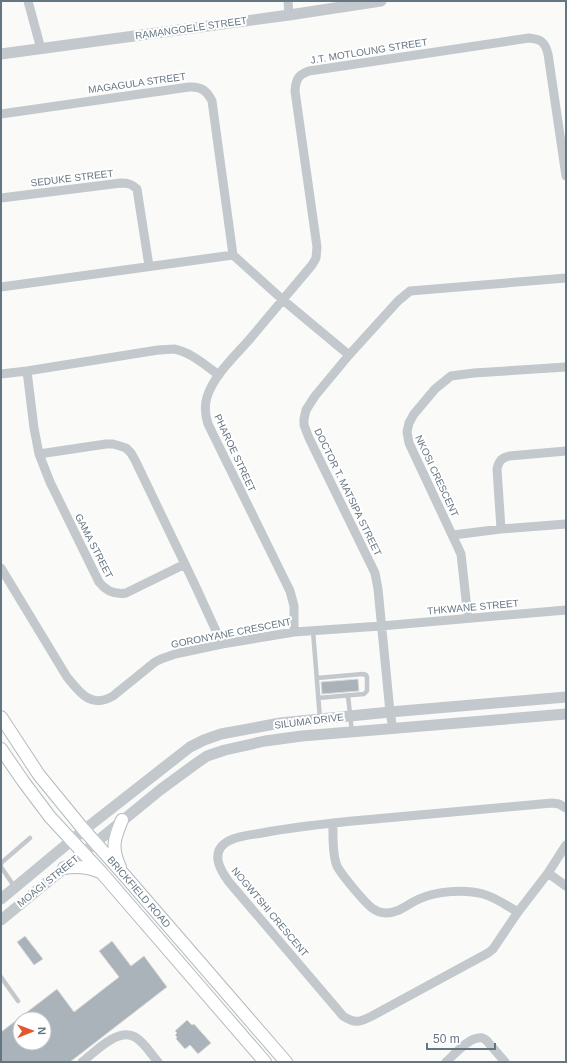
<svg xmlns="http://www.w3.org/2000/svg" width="567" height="1063" viewBox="0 0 567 1063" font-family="Arial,sans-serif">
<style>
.building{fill:#aab3b9;stroke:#dcdcda;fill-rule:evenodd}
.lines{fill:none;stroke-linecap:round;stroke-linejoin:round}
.secondary-casing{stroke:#b3babf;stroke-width:14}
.service{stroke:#c3c8cc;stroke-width:4.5}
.minor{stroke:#c3c8cc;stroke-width:9}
.tertiary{stroke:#c3c8cc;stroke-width:11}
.secondary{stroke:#fff;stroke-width:12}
.labels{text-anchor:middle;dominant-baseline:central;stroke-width:4;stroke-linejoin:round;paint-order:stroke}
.street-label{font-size:10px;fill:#657683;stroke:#fff}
</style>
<rect width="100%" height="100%" fill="#fafaf8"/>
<!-- building -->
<path class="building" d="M358,679L359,691L322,694L321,682Z
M25,936L43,959L34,965L17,942Z
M112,941L131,966L144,956L167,987L70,1062H1V1032L57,989L74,1012L119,977L99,951ZM20,1019H44V1043H20Z
M187,1020L192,1025L194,1024L211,1043L198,1054L190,1045L185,1049L176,1039L177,1037L175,1035L177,1033L175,1031Z"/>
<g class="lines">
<defs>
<path id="secondary" d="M1,717L39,775L84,830L126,877L286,1062
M1,749L23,781L50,817L101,872L265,1062
M120,867C111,848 114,839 122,820
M64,868C76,866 88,867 100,872"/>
</defs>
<!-- secondary casing -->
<use href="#secondary" class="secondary-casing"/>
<!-- service -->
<path class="service" d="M313,631L320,719
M317,678L363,674L366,675L367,677V691L364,694L318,698
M348,696L352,732
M1,865V863L30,838
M1,867L14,886
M1,977L18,1001"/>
<!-- minor -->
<path class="minor" d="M28,1L41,49
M288,1L289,15
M1,114L189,87C201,86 207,91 212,101L233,255L283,300L349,355
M1,198L121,183C128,183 132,184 137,189L149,266
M1,287L233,255
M27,371L34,428L39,454L50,482L99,582C106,591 114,595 126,593L185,564
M1,374L27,371L158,350C163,350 169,349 174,349C191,352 206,366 219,375
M39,454L106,444H113L120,446L126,448L131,453L135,460L195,585L222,644
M501,529L497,469C499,461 501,458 509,456L566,451
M453,535L501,529L566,524
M1,568L67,677C80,693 91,709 113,696L155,662L161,659L175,654L222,644L294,632L381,626L566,610
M468,618L461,554L409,443L407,432L409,423L414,414L435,389L451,376L474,373L566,367
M294,632V606L290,591L208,424C205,415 204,407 207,397C214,375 234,357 249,340C270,315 291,290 312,265L316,258L317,247L295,91C296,79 298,75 309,71L529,38C541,39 545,42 548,54L566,176
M393,729L390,712L378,589L375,573L309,438L304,425V419L306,410L315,396L349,355L398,301L410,291L566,278
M566,808L559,804L552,803C497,808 441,813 386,818C344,822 303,825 262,833C251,835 233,836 224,844C211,855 221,871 229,882L343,1016C355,1024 360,1022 372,1016L488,953L493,949L518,912L548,873L566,845
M333,823C333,835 332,854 337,866C341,874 364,902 372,908C376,911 381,913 386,913C399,913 408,904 419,899C436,891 465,889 483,894C495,897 507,906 518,912
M548,873L566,886
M82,1062C95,1052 118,1027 135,1037C144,1042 151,1054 158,1062
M446,1062C454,1055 468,1038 479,1038C482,1037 485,1039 487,1041L505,1062"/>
<!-- tertiary -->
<path class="tertiary" d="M1,54L289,15L381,1
M1,899L84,830L190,747L204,740L221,734L280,723L390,712L566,697
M1,920L160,790L194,765L207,756L225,750L265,741L302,736L566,714"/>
<!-- secondary -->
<use href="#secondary" class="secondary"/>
</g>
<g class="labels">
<!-- street labels -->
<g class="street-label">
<text transform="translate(191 28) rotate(-8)">RAMANGOELE STREET</text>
<text transform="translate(369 51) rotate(-9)">J.T. MOTLOUNG STREET</text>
<text transform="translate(137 83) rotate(-8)">MAGAGULA STREET</text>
<text transform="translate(72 178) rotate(-7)">SEDUKE STREET</text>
<text transform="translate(235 453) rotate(65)">PHAROE STREET</text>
<text transform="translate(437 476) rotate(65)">NKOSI CRESCENT</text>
<text transform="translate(348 492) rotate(64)">DOCTOR T. MATSIPA STREET</text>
<text transform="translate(94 546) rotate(63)">GAMA STREET</text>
<text transform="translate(473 607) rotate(-5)">THKWANE STREET</text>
<text transform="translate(231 633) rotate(-11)">GORONYANE CRESCENT</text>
<text transform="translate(309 721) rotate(-7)">SILUMA DRIVE</text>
<text transform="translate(48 881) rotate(-39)">MOAGI STREET</text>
<text transform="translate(139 892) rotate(49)">BRICKFIELD ROAD</text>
<text transform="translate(270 912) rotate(50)">NOGWTSHI CRESCENT</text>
</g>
</g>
<!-- border -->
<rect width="567" height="1063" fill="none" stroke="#657683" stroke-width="4"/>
<!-- north arrow -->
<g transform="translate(32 1031) rotate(89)"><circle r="19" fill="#ffffff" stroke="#c1c8cd"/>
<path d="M0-3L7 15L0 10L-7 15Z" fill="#e4572e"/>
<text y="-6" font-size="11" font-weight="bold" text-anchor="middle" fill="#657683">N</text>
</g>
<!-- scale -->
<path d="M427 1043v6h68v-6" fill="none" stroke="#657683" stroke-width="2"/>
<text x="433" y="1043" font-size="12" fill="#657683" stroke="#ffffff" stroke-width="3" paint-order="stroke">50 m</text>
</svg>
